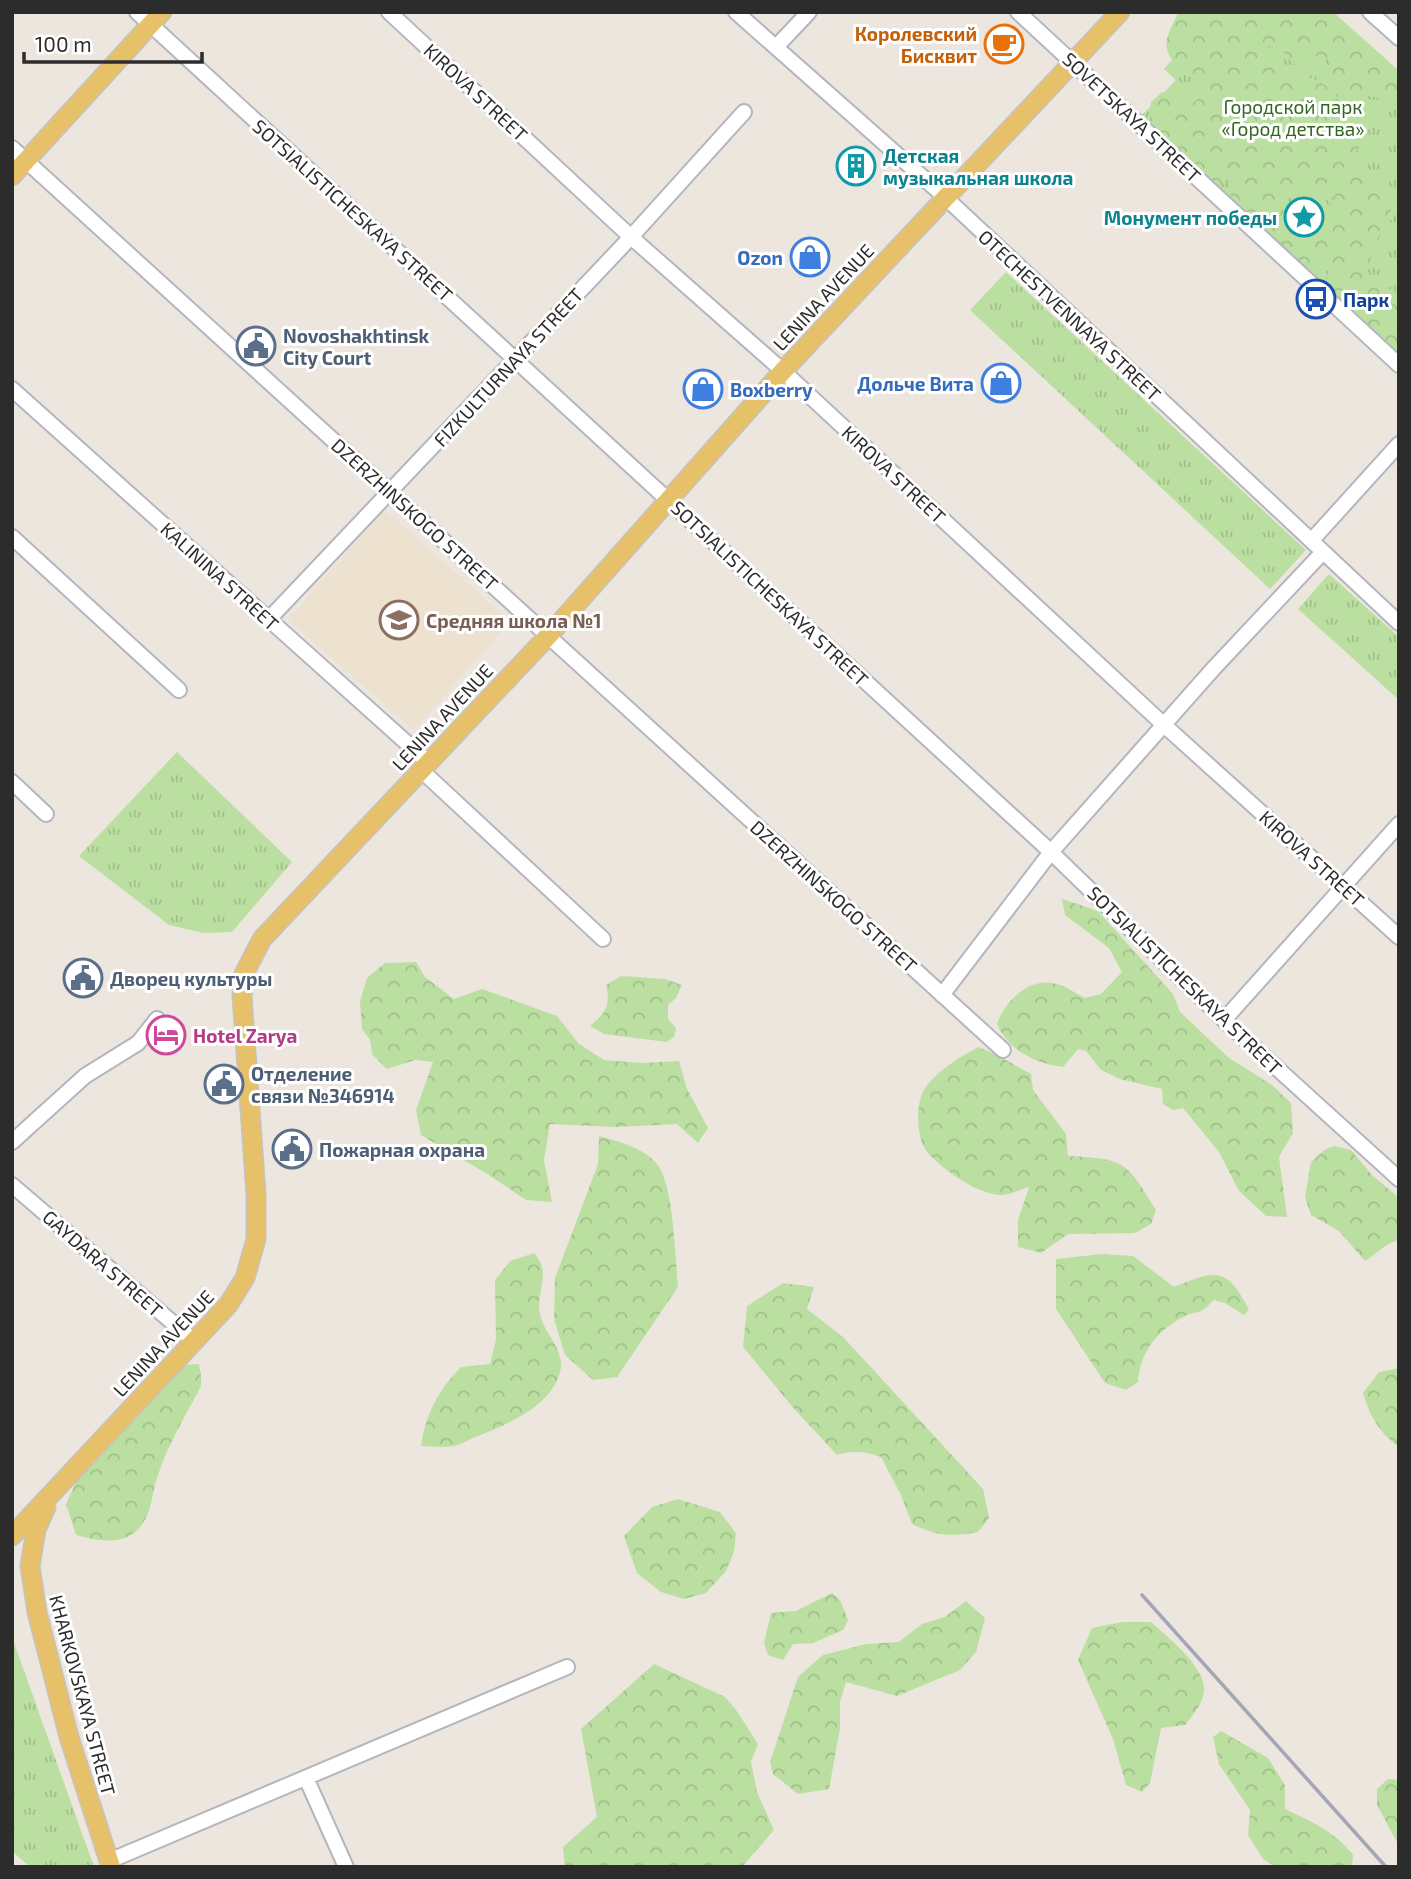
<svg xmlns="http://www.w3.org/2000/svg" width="1411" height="1879" viewBox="0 0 1411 1879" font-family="'Exo 2',sans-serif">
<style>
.education{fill:#ede1d0}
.grass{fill:url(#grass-tufts)}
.forest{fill:url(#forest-crowns)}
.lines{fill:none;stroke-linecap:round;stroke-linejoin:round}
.minor-casing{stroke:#b3b6be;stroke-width:18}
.major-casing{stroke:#c4c4c4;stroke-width:21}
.minor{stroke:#fff;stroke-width:14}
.major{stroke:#e7c06a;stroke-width:18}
.rail{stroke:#a2a6b5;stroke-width:3.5}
.labels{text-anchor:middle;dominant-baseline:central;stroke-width:6;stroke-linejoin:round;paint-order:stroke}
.food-label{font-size:19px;font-weight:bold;fill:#c56008;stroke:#fff;text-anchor:end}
.street-label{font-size:19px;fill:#2c2c2c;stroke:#fff}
.park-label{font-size:19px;fill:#346520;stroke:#fff}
.culture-label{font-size:19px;font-weight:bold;fill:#0d838f;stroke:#fff;text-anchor:start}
.shop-label{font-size:19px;font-weight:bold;fill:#366cbe;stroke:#fff;text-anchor:end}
.transit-label{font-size:19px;font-weight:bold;fill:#164399;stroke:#fff;text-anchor:start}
.service-label{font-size:19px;font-weight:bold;fill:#4e5e75;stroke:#fff;text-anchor:start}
.education-label{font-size:19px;font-weight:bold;fill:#785e54;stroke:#fff;text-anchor:start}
.hotel-label{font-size:19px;font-weight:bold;fill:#b23c85;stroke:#fff;text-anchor:start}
</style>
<defs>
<pattern id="grass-tufts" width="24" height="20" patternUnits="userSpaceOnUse" patternTransform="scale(1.75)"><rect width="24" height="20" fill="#badfa0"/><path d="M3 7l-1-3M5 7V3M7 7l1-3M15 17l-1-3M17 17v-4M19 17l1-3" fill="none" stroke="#a0c08a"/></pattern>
<pattern id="forest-crowns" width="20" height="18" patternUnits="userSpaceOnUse" patternTransform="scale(1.75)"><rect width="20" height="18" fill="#badfa0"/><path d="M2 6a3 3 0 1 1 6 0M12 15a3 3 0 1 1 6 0" fill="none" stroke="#a0c08a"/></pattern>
</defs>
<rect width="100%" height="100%" fill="#ece6df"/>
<!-- education -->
<path class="education" d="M384,510L510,621L414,730L288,619Z"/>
<!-- grass -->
<path class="grass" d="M1214,12H1333L1399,71V357L1139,118L1176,80L1164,69Z
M1006,272L1306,550L1270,589L970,310Z
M1329,574L1399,637V700L1298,609Z
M177,752L292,862L232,932L203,933L169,925L79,856Z
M12,1637L94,1867H30L12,1851Z"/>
<!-- forest -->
<path class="forest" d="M1178,12H1222L1231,18L1246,14L1258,16L1264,24L1272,25L1279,16L1275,12H1333L1399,71L1398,89L1390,99C1366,98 1350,91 1330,76L1331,61L1319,54L1306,65L1293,64L1284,52L1267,45L1261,56C1271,70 1283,77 1300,73C1323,83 1341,90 1343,117L1361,129L1365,139L1338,176L1312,192L1298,188C1293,192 1288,195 1287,201C1285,212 1296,231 1307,234C1315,236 1322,230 1328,226L1332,212L1331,200L1353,173L1364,167C1384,176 1389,182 1385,204L1391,209L1392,219L1378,237L1366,271L1376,282L1396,292L1399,290V356L1342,305L1324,283L1329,272L1319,266L1301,267L1231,197L1228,177L1224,175L1220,184L1215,186L1157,140L1150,124L1151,102L1161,93L1172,89C1180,92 1184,99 1192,104L1199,98L1207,83C1191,74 1162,63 1167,39C1169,30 1175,21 1178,12Z
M1062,899L1098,911L1173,994L1180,1012L1229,1058L1272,1085L1291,1103L1293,1133L1279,1157L1287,1217L1266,1216L1239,1191L1219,1152L1183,1108L1173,1110L1163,1104L1162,1089L1120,1079L1101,1070L1086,1051L1078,1049L1063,1067C1036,1064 1008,1050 997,1024C1005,1000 1032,974 1060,985C1069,988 1077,994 1085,998L1101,994L1122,972L1109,948L1065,915Z
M416,962L425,977L454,999L482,989L557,1016L579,1044L604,1060L643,1063L679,1061L687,1089L708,1128L698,1143L677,1124L616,1127L550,1124L544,1160L552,1202L526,1200L489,1175L421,1135L416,1110L433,1062L415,1060L387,1069L372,1054L370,1040L362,1029L360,1001L367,978L385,963Z
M621,976L665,979L682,985L676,998L668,1005V1019L676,1028L674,1037L667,1042L604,1034L590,1026C606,1013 611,1006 606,985Z
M979,1047L999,1056L1031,1074L1033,1090L1066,1134L1068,1156C1126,1159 1126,1161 1156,1210L1151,1224L1135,1233L1068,1234L1041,1253L1018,1247V1220L1029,1187C1021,1189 1010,1195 1002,1195C979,1195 943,1170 928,1153C916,1139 915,1106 924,1090C935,1072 961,1056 979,1047Z
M599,1136C619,1142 643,1147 657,1164C674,1185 675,1257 678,1287L617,1377L593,1380L565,1355L554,1319L555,1278L598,1164Z
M1334,1146L1351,1150L1372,1175L1399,1198V1240C1385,1243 1377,1254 1365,1261L1339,1231L1311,1215L1305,1197L1311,1162L1324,1150Z
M534,1253C554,1275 533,1293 541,1318C546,1335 566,1352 560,1372C551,1407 507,1424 478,1436C470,1439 461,1445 453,1446C443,1448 431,1446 421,1446C426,1413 438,1391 461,1367L490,1364L496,1340L495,1280L510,1261Z
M1102,1254L1133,1256L1174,1287C1216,1270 1227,1266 1249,1310L1244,1315L1225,1303L1214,1300C1210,1303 1206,1309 1201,1311C1196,1313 1190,1313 1185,1316C1157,1330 1140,1352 1138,1382L1126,1390L1105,1383L1056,1309V1259Z
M783,1283L814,1287L807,1309L843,1337L983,1489L989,1518L978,1532C950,1537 938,1536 912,1524L901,1495L881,1457C865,1452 853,1450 837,1455L796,1411L743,1347L747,1306Z
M199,1364L201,1374V1386C186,1415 168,1444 158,1475C154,1485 153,1496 150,1507C139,1546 108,1544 76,1535L66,1504L76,1482L185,1365Z
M1399,1368V1447C1380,1434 1369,1415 1363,1393L1379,1372Z
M678,1499L720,1512L736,1533L734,1552L726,1571L706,1593L684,1599L661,1592L637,1573L624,1536L652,1507Z
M832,1593L840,1600L848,1620L843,1630L813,1643L793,1644L783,1660L768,1655L764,1643L771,1613L796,1611Z
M966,1601L985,1618L976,1652L960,1670L897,1696L846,1682L840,1702V1728L829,1789L798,1794L773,1774L770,1762L798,1677L823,1655L866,1644L899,1642L922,1624L945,1617Z
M1122,1622H1151C1167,1637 1207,1667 1204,1692C1202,1705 1193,1715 1185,1725L1161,1728L1150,1783L1142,1792L1126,1785L1113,1739L1078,1660L1092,1628Z
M654,1664L725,1697L736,1710L758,1744L751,1762L757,1792L774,1830L742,1867H565L563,1847L597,1817L581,1729Z
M1221,1731L1268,1758L1285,1785V1809C1310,1821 1336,1832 1353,1855L1352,1867H1276L1263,1859L1248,1835L1250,1810L1219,1764L1213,1737Z
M1388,1779L1399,1780V1846L1377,1805V1789Z"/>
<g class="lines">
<defs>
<path id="minor" d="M137,12L1051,852L1224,1020L1399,1179
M389,12L631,237L783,371L1164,725L1399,937
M736,12L945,197L1399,623
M1018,12L1399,365
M1370,12L1399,38
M776,47L809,12
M12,148L1003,1050
M12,389L428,762
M12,537L179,690
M1312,540L1399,444
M269,619L631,237L744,112
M421,770L603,939
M12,782L46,814
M942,995L1051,852L1214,668L1323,552
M1224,1020L1399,824
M12,1142L85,1076L138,1043L157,1019
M12,1185L194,1341
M306,1778L346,1867
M109,1861L567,1667"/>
<path id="major" d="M12,176L162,12
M46,1507L36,1530L30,1566L37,1612L69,1737L111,1867
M12,1536L228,1305L245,1278L256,1239V1194L242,996L244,974L262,939L549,635L783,371L1120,12"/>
</defs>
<!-- minor casing -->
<use href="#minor" class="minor-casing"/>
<!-- major casing -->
<use href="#major" class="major-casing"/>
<!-- minor -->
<use href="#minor" class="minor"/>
<!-- major -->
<use href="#major" class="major"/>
<!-- rail -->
<path class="rail" d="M1142,1595L1386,1867"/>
</g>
<!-- icons -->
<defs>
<symbol id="cafe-ring" viewBox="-11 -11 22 22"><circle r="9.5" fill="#fff" stroke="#e8710a" stroke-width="1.5"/><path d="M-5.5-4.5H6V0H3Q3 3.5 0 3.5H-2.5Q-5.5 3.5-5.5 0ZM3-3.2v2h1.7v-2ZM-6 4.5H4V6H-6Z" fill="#e8710a"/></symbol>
<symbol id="building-ring" viewBox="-11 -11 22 22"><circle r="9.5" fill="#fff" stroke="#0f9aa8" stroke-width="1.5"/><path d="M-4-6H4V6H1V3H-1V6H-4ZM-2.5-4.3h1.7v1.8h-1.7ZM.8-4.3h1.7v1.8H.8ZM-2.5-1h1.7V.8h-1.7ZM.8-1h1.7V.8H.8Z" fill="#0f9aa8"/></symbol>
<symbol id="sight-ring" viewBox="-11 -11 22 22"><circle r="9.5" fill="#fff" stroke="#0f9aa8" stroke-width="1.5"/><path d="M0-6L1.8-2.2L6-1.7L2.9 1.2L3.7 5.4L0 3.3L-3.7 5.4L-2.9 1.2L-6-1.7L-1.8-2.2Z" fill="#0f9aa8"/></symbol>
<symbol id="shop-ring" viewBox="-11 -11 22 22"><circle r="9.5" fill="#fff" stroke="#3f7fe0" stroke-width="1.5"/><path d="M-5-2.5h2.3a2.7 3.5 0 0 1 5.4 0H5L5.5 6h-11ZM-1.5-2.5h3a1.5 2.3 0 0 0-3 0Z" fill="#3f7fe0"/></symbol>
<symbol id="bus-ring" viewBox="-11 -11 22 22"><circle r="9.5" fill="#fff" stroke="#1a4fb4" stroke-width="1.5"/><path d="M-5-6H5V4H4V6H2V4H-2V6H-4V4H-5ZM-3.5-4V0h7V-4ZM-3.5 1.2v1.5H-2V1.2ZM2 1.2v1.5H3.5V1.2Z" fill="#1a4fb4"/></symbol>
<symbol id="civic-ring" viewBox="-11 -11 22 22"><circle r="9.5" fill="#fff" stroke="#5c6f8a" stroke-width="1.5"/><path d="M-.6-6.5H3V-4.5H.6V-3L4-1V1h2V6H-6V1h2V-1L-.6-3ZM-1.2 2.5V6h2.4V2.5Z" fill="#5c6f8a"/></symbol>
<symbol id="school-ring" viewBox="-11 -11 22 22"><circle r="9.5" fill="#fff" stroke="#8d6e63" stroke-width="1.5"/><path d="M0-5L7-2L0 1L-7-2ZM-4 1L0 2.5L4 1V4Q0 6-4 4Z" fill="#8d6e63"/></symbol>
<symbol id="hotel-ring" viewBox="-11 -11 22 22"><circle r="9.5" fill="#fff" stroke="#d1479c" stroke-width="1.5"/><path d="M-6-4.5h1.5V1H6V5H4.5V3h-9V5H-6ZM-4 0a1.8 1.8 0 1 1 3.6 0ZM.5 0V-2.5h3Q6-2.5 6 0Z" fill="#d1479c"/></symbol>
</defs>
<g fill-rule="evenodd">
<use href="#cafe-ring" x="982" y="22" width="44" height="44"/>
<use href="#building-ring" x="834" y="144" width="44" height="44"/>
<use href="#sight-ring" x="1282" y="195" width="44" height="44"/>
<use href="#shop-ring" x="788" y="235" width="44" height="44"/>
<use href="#bus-ring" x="1294" y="277" width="44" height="44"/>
<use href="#civic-ring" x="234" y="324" width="44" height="44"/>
<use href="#shop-ring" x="979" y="361" width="44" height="44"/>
<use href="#shop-ring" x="681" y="367" width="44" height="44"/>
<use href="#school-ring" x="377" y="598" width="44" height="44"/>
<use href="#civic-ring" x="61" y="956" width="44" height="44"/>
<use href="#hotel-ring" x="144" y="1013" width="44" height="44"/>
<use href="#civic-ring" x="202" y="1062" width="44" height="44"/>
<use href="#civic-ring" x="270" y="1127" width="44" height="44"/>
</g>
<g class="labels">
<!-- food labels -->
<g class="food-label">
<text x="977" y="33">Королевский<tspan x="977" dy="22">Бисквит</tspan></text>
</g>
<!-- street labels -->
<g class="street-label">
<text transform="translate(476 92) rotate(43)">KIROVA STREET</text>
<text transform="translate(1132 117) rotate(43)">SOVETSKAYA STREET</text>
<text transform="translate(353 210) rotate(42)">SOTSIALISTICHESKAYA STREET</text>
<text transform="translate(823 297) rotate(-47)">LENINA AVENUE</text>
<text transform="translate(1070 315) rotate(43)">OTECHESTVENNAYA STREET</text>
<text transform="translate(508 367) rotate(-47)">FIZKULTURNAYA STREET</text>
<text transform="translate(894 474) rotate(43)">KIROVA STREET</text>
<text transform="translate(415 514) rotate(42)">DZERZHINSKOGO STREET</text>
<text transform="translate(220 576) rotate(42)">KALININA STREET</text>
<text transform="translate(770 593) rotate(43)">SOTSIALISTICHESKAYA STREET</text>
<text transform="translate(442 717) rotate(-47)">LENINA AVENUE</text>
<text transform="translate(1312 858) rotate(42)">KIROVA STREET</text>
<text transform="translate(834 896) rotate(42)">DZERZHINSKOGO STREET</text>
<text transform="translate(1185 980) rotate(44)">SOTSIALISTICHESKAYA STREET</text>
<text transform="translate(103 1263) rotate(41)">GAYDARA STREET</text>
<text transform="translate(163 1343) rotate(-47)">LENINA AVENUE</text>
<text transform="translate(83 1695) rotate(75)">KHARKOVSKAYA STREET</text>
</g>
<!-- park labels -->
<g class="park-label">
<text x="1293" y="106">Городской парк<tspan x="1293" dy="22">«Город детства»</tspan></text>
</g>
<!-- culture labels -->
<g class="culture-label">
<text x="883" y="155">Детская<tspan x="883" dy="22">музыкальная школа</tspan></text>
<text x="1277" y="217" text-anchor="end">Монумент победы</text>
</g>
<!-- shop labels -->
<g class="shop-label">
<text x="783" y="257">Ozon</text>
<text x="974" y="383">Дольче Вита</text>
<text x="730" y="389" text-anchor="start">Boxberry</text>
</g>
<!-- transit labels -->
<g class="transit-label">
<text x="1343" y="299">Парк</text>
</g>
<!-- service labels -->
<g class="service-label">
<text x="283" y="335">Novoshakhtinsk<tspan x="283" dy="22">City Court</tspan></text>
<text x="110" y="978">Дворец культуры</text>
<text x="251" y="1073">Отделение<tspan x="251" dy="22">связи №346914</tspan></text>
<text x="319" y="1149">Пожарная охрана</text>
</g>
<!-- education labels -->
<g class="education-label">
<text x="426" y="620">Средняя школа №1</text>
</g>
<!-- hotel labels -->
<g class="hotel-label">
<text x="193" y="1035">Hotel Zarya</text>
</g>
</g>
<!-- border -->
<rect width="1411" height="1879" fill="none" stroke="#2c2c2c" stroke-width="28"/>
<!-- scale -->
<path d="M24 52v10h178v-10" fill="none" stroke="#2c2c2c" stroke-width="3.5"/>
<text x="35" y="52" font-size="21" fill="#2c2c2c" stroke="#ffffff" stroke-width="5" paint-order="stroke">100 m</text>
</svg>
